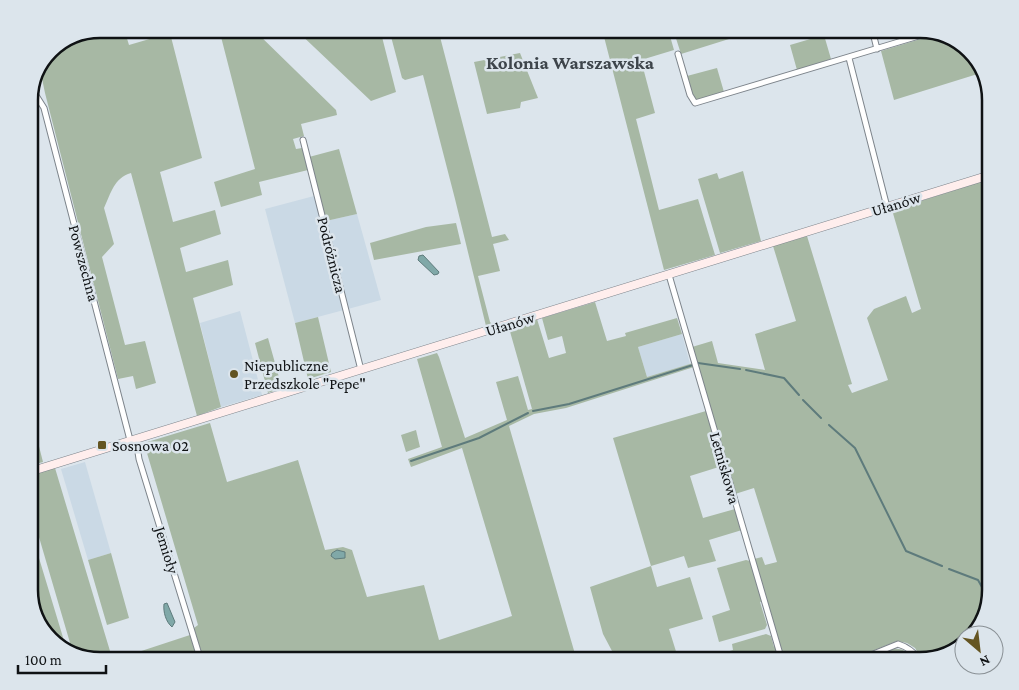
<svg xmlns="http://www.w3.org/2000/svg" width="1019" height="690" viewBox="0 0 1019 690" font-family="'Crimson Pro',serif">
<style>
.built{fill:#cad9e5}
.green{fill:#a7b8a4}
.water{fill:#80a8a8;stroke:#5e7b7c}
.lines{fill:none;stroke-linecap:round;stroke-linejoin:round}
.stream{stroke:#5e7b7c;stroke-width:2}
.street-casing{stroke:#7d848b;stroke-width:7}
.secondary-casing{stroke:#7d848b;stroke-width:9}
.street{stroke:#fff;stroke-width:5}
.secondary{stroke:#ffeeed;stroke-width:8}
.poi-dot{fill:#645522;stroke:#dce5ec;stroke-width:2}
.labels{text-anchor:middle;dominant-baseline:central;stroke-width:5;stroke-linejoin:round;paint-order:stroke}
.street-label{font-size:16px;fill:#0f1214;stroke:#dce5ec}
.poi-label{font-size:16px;fill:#0f1214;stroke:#dce5ec;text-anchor:start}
.quarter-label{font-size:19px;font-weight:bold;fill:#3e454b;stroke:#dce5ec}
.rim{fill:none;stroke:#0f1214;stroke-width:2.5}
</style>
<rect width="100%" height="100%" fill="#dce5ec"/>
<!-- built -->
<path class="built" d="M314,196L344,310L295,323L265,209Z
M357,214L381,300L348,309L326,221Z
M240,311L262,395L221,407L200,323Z
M682,334L690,364L647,377L638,347Z
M85,462L111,553L88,560L61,469Z"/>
<!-- green -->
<path class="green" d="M99,29H124L129,45L170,33L202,158L160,172L173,222L215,210L221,234L180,248L186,272L228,260L233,285L193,298L221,407L197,416L131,173C114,178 111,193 104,208L114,244L102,257L125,345L145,341L156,383L136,389L133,376L118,379L45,93L40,69L50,49Z
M219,29H253L336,110L337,115L301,124L304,136L293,139L296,149L302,148L308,170L259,182L262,195L221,207L214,182L255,169Z
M295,29H380L396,92L371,101Z
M389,29H438L492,237L505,234L509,240L493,244L500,271L478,276L490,322L492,324L486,326L455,199L423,75L405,80L402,78Z
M602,29H662L663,31L668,29L674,50L641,60L655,113L636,119L659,210L698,199L715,255L664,270Z
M673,29H761L681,54Z
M937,34L959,41L983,68L984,72L894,100L881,51Z
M824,35L831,59L797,70L790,45Z
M520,53L538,98L521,102L520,108L487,114L474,62Z
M717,68L724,92L697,100L694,98L687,76Z
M339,149L357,214L326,221L309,157Z
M743,171L761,241L720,253L698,179L717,173L719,179Z
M990,179V591L978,630L973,635H964V643L951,654L923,661L915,648L907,643L897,641L847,661H784L754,559L762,557L765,565L777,562L754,488L735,494L692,347L712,341L718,363L765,370L755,334L796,321L773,246L807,236L852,384L848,385L852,393L888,380L867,318L874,309L906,296L912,313L921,309L892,210Z
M456,223L461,244L374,260L370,243L426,227Z
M595,302L607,341L626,336L625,333L677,318L682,334L638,347L647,377L693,363L694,367L566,408L534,414L509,426L575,654L596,658L608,657L612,651L603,634L590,587L651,566L613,438L706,411L722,466L690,476L703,518L735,509L742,530L709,540L716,561L688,568L684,556L651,566L657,587L690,577L703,619L669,629L679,661H204L194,628L198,625L144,443L210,423L227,482L298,460L325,550L343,547L352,550L367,597L424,585L439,640L512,616L462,448L411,467L408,459L442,447L417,359L437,353L439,357L465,438L507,420L496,382L518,376L528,410L532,409L509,328L537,319L549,358L566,353L562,336L548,340L542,318Z
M318,317L331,372L308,379L295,323Z
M268,338L282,388L268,393L255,343Z
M29,407L43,462L29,466Z
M416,430L420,447L406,452L401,435Z
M54,467L55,468L113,661H99L73,653L29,503V475Z
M29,525L65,644L57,646L38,626L29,595Z
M111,553L129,618L107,625L88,560Z
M746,560L750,561L763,601L760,602L767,625L765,629L719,642L712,616L730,610L717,568Z
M766,634L771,636L774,647L776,646L780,661H725L723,653L733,650L732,644Z
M190,635L198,661H118L117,659Z
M893,649C903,648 910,653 916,661H865Z"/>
<!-- water -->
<path class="water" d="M423,255L439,272L438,274L434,275L418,260L419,256Z
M337,550L345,552V558L335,559L331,556L332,553Z
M167,603L175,622L172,627C166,622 163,612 164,604Z"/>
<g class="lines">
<!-- stream -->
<path class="stream" d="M698,363L740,369
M746,370L784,378L799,395
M803,400L821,418
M533,411L569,404L693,365
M829,425L855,448L906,551L942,566
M411,461L479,438L528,413
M949,569L978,580L988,598"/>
<defs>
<path id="street" d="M872,29L877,49
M678,54L690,95L695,103L932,32
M849,58L887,207
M32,89L44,108L130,440
M303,140L361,370
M669,275L782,661
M136,439L139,459L201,661
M856,661L898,644C908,647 915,653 921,661"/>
<path id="secondary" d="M29,472L990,175"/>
</defs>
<!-- street casing -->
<use href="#street" class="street-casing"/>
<!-- secondary casing -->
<use href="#secondary" class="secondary-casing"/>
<!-- street -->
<use href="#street" class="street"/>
<!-- secondary -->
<use href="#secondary" class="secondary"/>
</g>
<!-- markers -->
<g class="poi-dot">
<circle cx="234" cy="374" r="5"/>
<rect x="97" y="440" width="10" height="10" rx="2.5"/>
</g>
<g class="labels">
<!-- street labels -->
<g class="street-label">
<text transform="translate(896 204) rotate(-17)">Ułanów</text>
<text transform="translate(332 255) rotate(76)">Podróżnicza</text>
<text transform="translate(84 263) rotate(75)">Powszechna</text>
<text transform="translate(510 324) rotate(-17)">Ułanów</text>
<text transform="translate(725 468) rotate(74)">Letniskowa</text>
<text transform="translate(167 550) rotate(73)">Jemioły</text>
</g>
<!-- poi labels -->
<g class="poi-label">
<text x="244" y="365">Niepubliczne<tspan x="244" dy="18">Przedszkole "Pepe"</tspan></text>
<text x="112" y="445">Sosnowa 02</text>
</g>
<!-- quarter labels -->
<g class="quarter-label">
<text x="570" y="62">Kolonia Warszawska</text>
</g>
</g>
<!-- crop -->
<path d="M0 0H1019V690H0ZM100 38H920A62 62 0 0 1 982 100V590A62 62 0 0 1 920 652H100A62 62 0 0 1 38 590V100A62 62 0 0 1 100 38Z" fill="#dce5ec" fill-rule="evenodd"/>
<path class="rim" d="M100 38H920A62 62 0 0 1 982 100V590A62 62 0 0 1 920 652H100A62 62 0 0 1 38 590V100A62 62 0 0 1 100 38Z"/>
<!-- north arrow -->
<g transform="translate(979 650) rotate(152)"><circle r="24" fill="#dce5ec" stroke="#8a9196"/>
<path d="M0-4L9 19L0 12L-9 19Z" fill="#645522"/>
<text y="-8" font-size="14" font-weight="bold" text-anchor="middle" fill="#0f1214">N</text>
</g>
<!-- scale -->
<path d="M18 665v8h88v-8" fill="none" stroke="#0f1214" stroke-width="2.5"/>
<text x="25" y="665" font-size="15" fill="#0f1214" stroke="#dce5ec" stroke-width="4" paint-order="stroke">100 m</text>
</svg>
